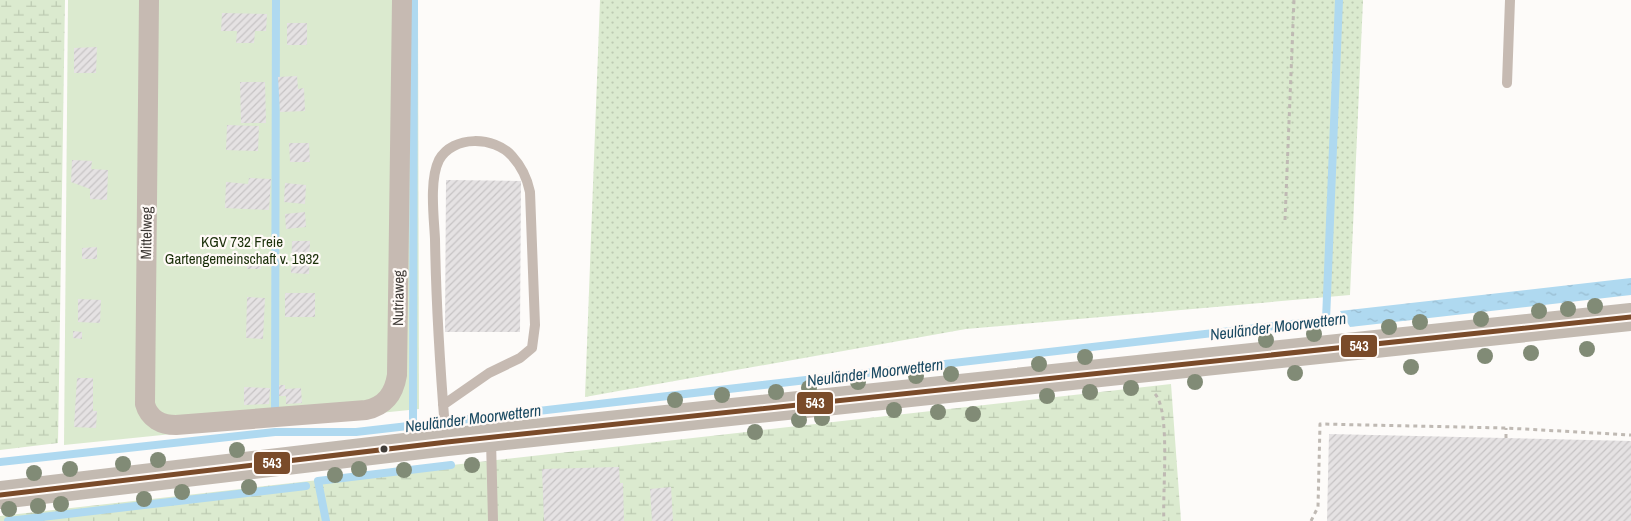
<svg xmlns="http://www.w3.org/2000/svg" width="1631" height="521" viewBox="0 0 1631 521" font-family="'Archivo Narrow',sans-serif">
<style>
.grass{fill:url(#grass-dots)}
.wetland{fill:url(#wetland-marsh)}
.green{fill:#dbeacf}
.water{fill:url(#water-ripples)}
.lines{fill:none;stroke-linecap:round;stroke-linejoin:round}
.stream{stroke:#afd9f0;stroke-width:8}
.building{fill:url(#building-hatch)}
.path{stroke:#bfb9b3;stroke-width:3;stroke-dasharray:4 4;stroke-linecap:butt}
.lane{stroke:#c6bab2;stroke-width:10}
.street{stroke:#c6bab2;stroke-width:20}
.secondary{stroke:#c3bab1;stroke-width:28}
.bus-1-casing{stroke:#fffaf7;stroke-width:9}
.bus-1{stroke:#7a4b2a;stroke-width:5}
.tree{fill:#818b76}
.bus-dot{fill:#403c38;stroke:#fffaf7;stroke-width:2}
.labels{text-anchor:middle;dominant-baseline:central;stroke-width:4.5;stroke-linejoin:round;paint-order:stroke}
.street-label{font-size:15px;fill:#403c38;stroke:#fffaf7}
.park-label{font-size:15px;fill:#1b300a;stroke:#fffaf7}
.water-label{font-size:16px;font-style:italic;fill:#1b4a62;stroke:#fffaf7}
.line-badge{stroke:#fffaf7;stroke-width:2}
.badge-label{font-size:14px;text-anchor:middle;font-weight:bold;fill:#fff}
</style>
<defs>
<pattern id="grass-dots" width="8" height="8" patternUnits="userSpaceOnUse" patternTransform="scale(1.25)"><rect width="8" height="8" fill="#dbeacf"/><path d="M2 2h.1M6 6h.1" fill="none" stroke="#bdcab2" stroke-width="1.8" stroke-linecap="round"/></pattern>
<pattern id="wetland-marsh" width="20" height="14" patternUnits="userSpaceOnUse" patternTransform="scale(1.25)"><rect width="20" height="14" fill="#dbeacf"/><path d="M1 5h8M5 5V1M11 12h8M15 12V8" fill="none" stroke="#bdcab2"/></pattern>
<pattern id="water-ripples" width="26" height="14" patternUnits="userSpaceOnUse" patternTransform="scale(1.25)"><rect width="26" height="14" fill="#afd9f0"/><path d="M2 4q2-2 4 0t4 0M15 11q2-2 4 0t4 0" fill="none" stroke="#98bbcf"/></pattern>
<pattern id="building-hatch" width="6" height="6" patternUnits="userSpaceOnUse" patternTransform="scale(1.25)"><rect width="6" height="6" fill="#e5e2e3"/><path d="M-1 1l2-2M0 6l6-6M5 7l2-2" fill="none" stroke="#c6c3c4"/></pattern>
</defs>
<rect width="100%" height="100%" fill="#fdfbf9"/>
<!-- grass -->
<path class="grass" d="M600,0H1363L1350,295L966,329L585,397Z"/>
<!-- wetland -->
<path class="wetland" d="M0,0H65L58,443L0,450Z
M1171,384L1181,521H0V516Z"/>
<!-- green -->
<path class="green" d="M68,0H418L419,409L64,445Z"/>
<!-- water -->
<path class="water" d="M1631,278V295L1350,327L1340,311Z"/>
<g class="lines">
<!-- stream -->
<path class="stream" d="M1326,320L1339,0
M275,415L276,0
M413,425L414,0
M0,462L275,432H356L1352,317
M8,521L306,486
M326,521L318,481L451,465"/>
</g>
<!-- building -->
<path class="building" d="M222,13L267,14L266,31H255L254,43H236L237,31H221Z
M287,23H307V45H287Z
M97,47L96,73H74V48Z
M297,76L298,89L304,88L305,111L280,112L278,77Z
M240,82H265L266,123H241Z
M227,125L259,126L258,151L226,150Z
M289,143H309L310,162H290Z
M72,160L92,161L91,169L108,170L107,200L90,199V189L71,182Z
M249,178L271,179L269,210L225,208L226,182L248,184Z
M446,180L521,181L520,332H445Z
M285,183L306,185L305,204L284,202Z
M305,212L306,227L286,229L285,214Z
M292,241H310L309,274L291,273Z
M97,247V259H82V248Z
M247,254H261V269H247Z
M285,293H315V317H285Z
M247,297L265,298L263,339L246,338Z
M78,299L101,300L100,323L78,322Z
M73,331L82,332V339L73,338Z
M77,378H93V411H97L96,428L74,427Z
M279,385H285V389L301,388L302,403L286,404V396H279Z
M244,387L270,388L269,404L244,405Z
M1329,434L1631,441V521H1327Z
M619,467L620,483H623L624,521H544L542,469Z
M671,487L673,521H652L650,489Z"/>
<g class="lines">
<!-- path -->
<path class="path" d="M1285,220L1294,0
M1155,394C1171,411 1162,494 1164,521
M1506,438V428
M1311,521L1318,507L1320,424L1506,428L1631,435"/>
<!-- lane -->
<path class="lane" d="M1507,83L1510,0
M443,405L489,373L520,358L532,348L535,325L530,192C527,177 522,167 512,156C494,136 453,135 439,160C429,180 434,218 435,239C436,303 440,366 445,429L447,441
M491,440L493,521"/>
<!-- street -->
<path class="street" d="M149,0L145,404C149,419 162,425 176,425L366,410C385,406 394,394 397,375L402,0"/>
<!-- secondary -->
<path class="secondary" d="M0,495C149,476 298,461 447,442L1631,317"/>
<defs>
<path id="bus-1" d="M0,495L447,442L1631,317"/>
</defs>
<!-- bus-1 casing -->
<use href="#bus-1" class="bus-1-casing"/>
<!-- bus-1 -->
<use href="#bus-1" class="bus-1"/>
</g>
<!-- trees -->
<g class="tree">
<circle cx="1595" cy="306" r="8"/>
<circle cx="1568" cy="309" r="8"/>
<circle cx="1539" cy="311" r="8"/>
<circle cx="1481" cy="319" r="8"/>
<circle cx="1420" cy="322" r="8"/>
<circle cx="1389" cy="327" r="8"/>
<circle cx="1314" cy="334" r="8"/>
<circle cx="1266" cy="340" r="8"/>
<circle cx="1587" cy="349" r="8"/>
<circle cx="1531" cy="353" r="8"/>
<circle cx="1485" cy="356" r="8"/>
<circle cx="1085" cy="357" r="8"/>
<circle cx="1039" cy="364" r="8"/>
<circle cx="1411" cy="367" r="8"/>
<circle cx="1295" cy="373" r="8"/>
<circle cx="951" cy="374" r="8"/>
<circle cx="916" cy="376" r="8"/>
<circle cx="858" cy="382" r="8"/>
<circle cx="1195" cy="382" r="8"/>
<circle cx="809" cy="388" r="8"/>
<circle cx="1131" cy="388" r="8"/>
<circle cx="776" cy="392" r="8"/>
<circle cx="1090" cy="392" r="8"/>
<circle cx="722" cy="395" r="8"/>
<circle cx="1047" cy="396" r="8"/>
<circle cx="675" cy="400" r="8"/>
<circle cx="894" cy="410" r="8"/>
<circle cx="938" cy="412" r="8"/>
<circle cx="973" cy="414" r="8"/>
<circle cx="822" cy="418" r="8"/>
<circle cx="799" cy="420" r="8"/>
<circle cx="755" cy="432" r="8"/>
<circle cx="237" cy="450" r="8"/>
<circle cx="158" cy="460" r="8"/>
<circle cx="123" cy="464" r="8"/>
<circle cx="472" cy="465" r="8"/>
<circle cx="70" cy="469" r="8"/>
<circle cx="359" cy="469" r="8"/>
<circle cx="404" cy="470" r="8"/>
<circle cx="34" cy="473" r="8"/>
<circle cx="335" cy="475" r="8"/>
<circle cx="249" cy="487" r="8"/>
<circle cx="182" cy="492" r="8"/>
<circle cx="144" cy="499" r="8"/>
<circle cx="61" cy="504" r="8"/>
<circle cx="38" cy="506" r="8"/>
<circle cx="9" cy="509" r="8"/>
</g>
<!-- markers -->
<circle class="bus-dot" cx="384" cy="449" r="4.5"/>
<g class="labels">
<!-- street labels -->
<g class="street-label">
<text transform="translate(146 233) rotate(-89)">Mittelweg</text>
<text transform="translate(398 298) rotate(-89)">Nutriaweg</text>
</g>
<!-- park labels -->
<g class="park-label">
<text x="242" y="241">KGV 732 Freie<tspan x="242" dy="17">Gartengemeinschaft v. 1932</tspan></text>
</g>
<!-- water labels -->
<g class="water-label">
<text transform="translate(1278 326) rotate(-7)">Neuländer Moorwettern</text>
<text transform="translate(875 372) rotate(-7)">Neuländer Moorwettern</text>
<text transform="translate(473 418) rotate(-7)">Neuländer Moorwettern</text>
</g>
</g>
<g class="line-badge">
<rect x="1340" y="334" width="38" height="24" rx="5" fill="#7a4b2a"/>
<rect x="796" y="391" width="38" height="24" rx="5" fill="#7a4b2a"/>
<rect x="253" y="451" width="38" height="24" rx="5" fill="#7a4b2a"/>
</g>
<g class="badge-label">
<text x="1359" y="351">543</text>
<text x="815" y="408">543</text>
<text x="272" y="468">543</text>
</g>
</svg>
